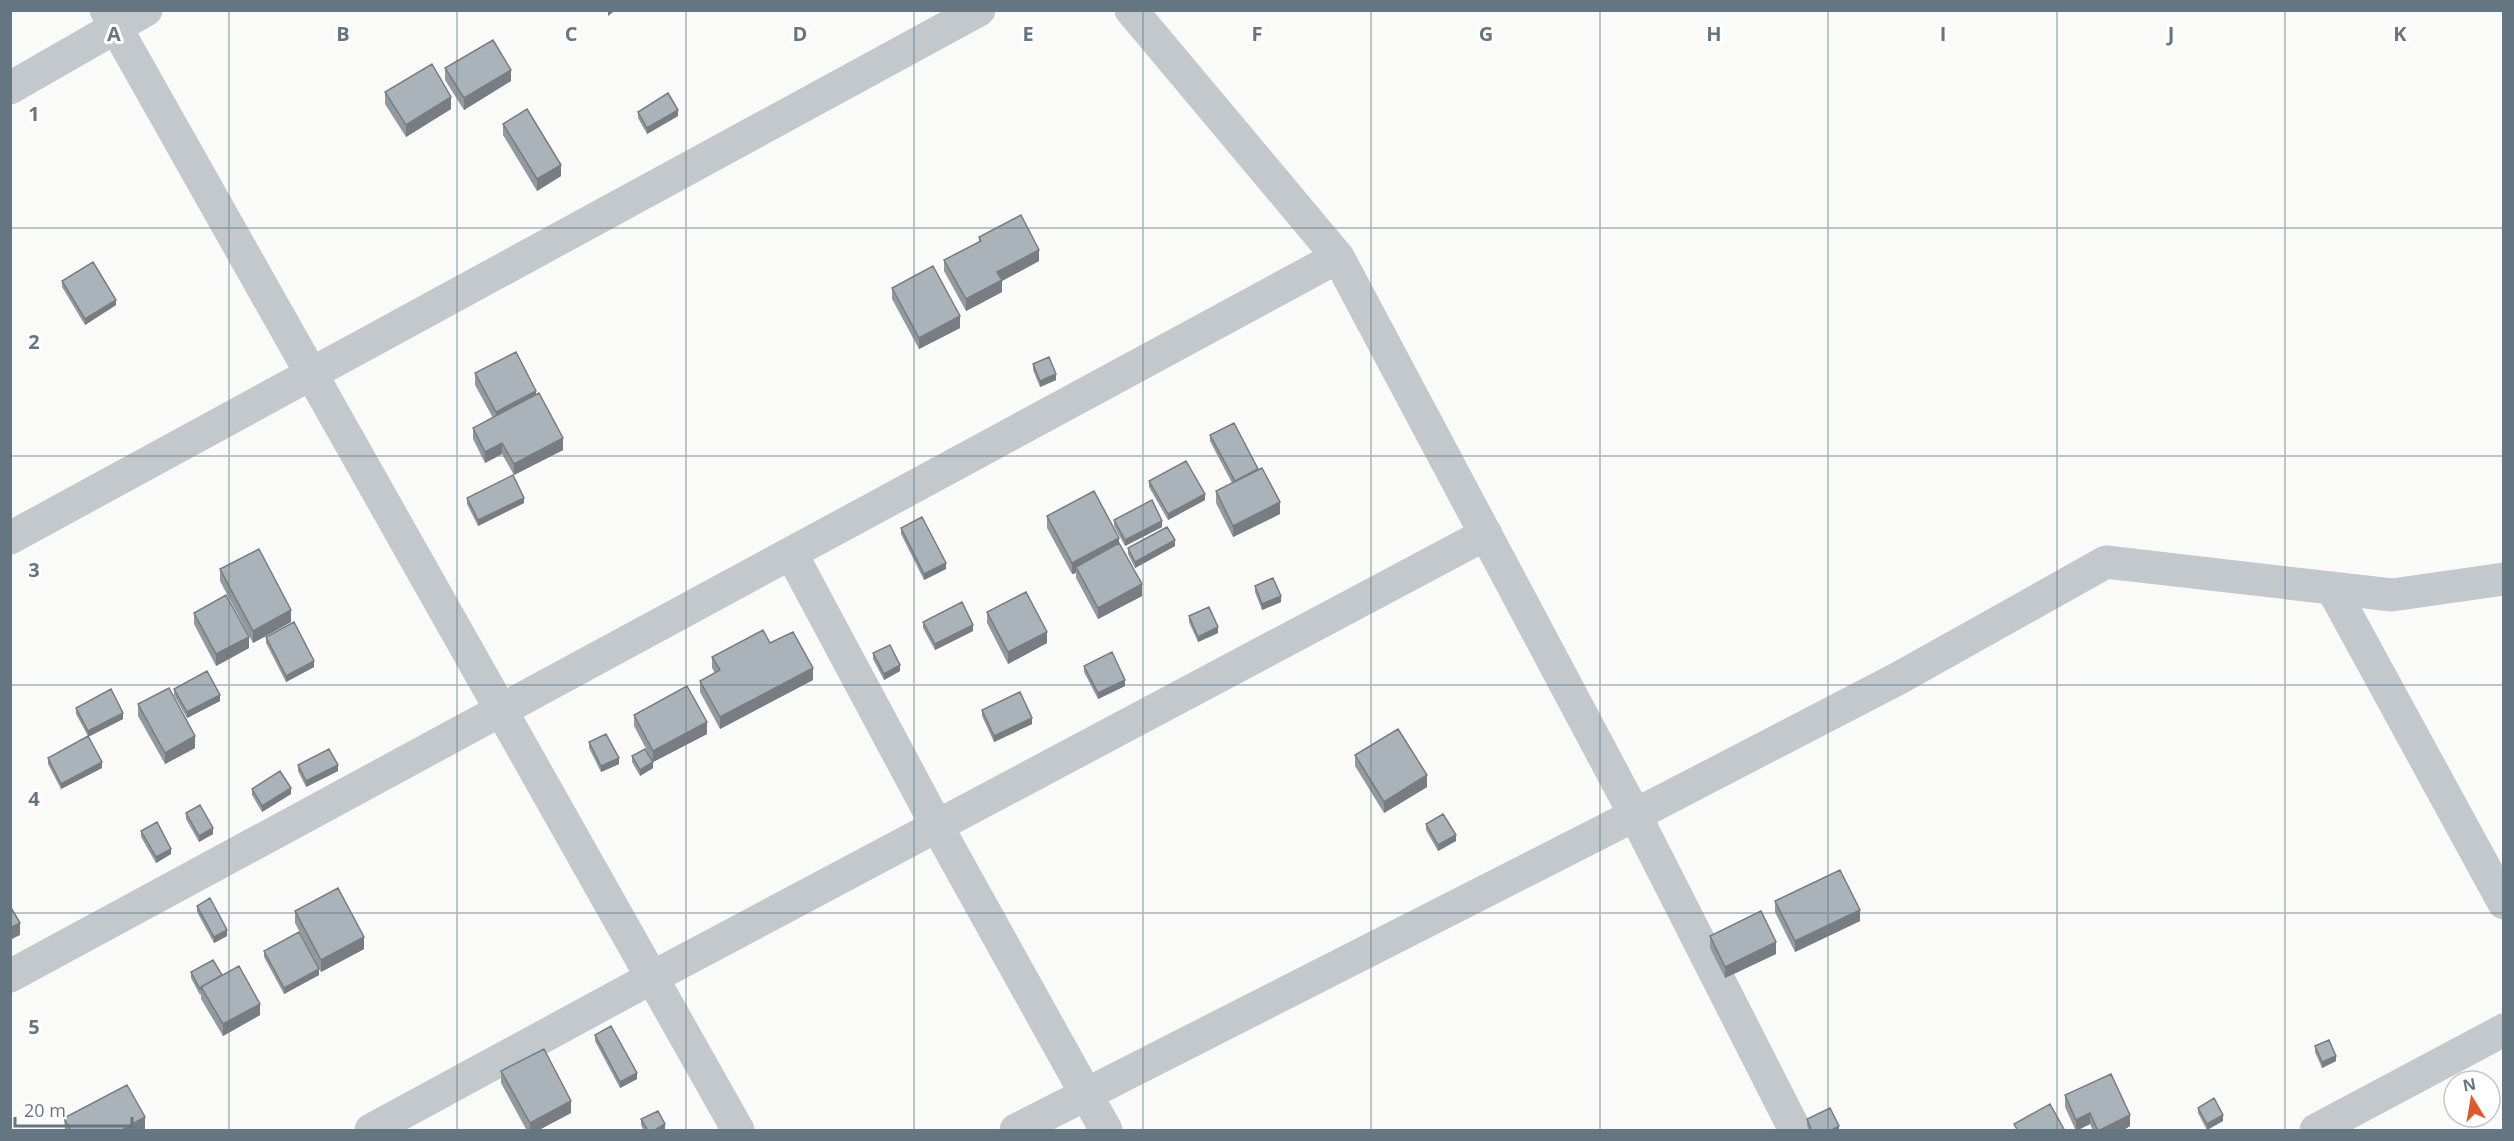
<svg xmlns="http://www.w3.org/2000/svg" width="2514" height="1141" viewBox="0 0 2514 1141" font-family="'Open Sans',sans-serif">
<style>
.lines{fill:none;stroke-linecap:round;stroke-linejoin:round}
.minor{stroke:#c3c8cc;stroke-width:33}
.wall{fill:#929a9f}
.shaded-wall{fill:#777d82}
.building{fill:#aab3b9;stroke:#777d82;stroke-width:1.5}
.grid{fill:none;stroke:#657683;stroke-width:1.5;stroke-opacity:0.55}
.grid-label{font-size:20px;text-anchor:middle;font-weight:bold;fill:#657683;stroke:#fff;stroke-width:6;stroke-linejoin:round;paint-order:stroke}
</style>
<rect width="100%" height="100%" fill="#fafaf8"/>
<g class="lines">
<!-- minor -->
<path class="minor" d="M106,10L738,1130
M1131,10L1338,257L1635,815L1899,678L2106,562L2392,595L2504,579
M10,88L146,10
M10,538L979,10
M791,553L937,826L1106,1130
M2332,588L2504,903
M10,976L1338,257
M371,1130L653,977L1486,534
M1016,1130L1635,815L1795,1130
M2316,1130L2504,1030"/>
</g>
<!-- wall -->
<path class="wall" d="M445,68L511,81L464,110L445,80Z
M385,92L451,109L406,137L385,104Z
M638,112L678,116L647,134L638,118Z
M503,124L561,176L537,191L503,135Z
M979,237L1039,261L1002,281V292L966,311L944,271V260L979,242Z
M62,281L116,305L85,325L62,287Z
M892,288L960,328L919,349L892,299Z
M1033,364L1056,380L1040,387L1033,370Z
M475,373L536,395L563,450L514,475L502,454L485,463L473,439V428L493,418L475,385Z
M1210,435L1280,514L1233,537L1216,503V491L1232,483L1210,441Z
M1149,481L1205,500L1168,520L1149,487Z
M467,498L524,503L478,526L467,504Z
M1047,516L1119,543L1142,596L1098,619L1076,578V573L1072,574L1047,528Z
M1114,520L1162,527L1125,546L1114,526Z
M901,528L946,569L924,580L901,534Z
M1175,546L1135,568L1128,554V548Z
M220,569L291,622L253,643L220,581Z
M1255,586L1281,602L1262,610L1255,592Z
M987,612L1047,643L1008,664L987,623Z
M194,613L249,648L216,666L194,624Z
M1189,616L1218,633L1198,642L1189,622Z
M923,622L973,631L935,650L923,628Z
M266,637L314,667L286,682L266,643Z
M770,643L813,680L720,729L700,692V681L715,673L712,668V657Z
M873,653L900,671L884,680L873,659Z
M1084,666L1125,686L1098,699L1084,672Z
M174,689L220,701L187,718L174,695Z
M138,704L195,748L165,764L138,716Z
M76,708L123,719L88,737L102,768L61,789L48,764V758L88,736L76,714Z
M982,710L1032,724L994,742L982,716Z
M634,715L707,734L653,762L634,726Z
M589,742L619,764L601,772L589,748Z
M1355,755L1427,787L1384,813L1355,766Z
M632,756L653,768L640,776L632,762Z
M298,765L338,771L306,787L298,771Z
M252,789L291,794L262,812L252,795Z
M186,813L213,834L199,842L186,819Z
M1426,824L1456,841L1438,851L1426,830Z
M141,831L171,854L156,863L141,837Z
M1775,901L1860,921L1795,952L1775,912Z
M197,906L227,936L214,943L197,912Z
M295,911L364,949L321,972L295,923Z
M1710,936L1776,954L1725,978L1710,948Z
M264,951L319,975L284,994L264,957Z
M191,972L222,975L260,1015L223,1036L201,999V994L200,995L191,978Z
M595,1035L637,1079L620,1088L595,1041Z
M2315,1046L2336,1061L2322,1068L2315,1052Z
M501,1071L571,1113L537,1131H527L501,1083Z
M2065,1095L2130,1126L2122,1131H2093L2090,1124L2076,1131L2065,1107Z
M2198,1108L2223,1121L2207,1130L2198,1113Z
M64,1118L145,1129L142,1131H65Z
M641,1119L665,1130L663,1131H644L641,1125Z
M1807,1119L1839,1131H1809L1807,1125Z"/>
<!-- shaded-wall -->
<path class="shaded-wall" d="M608,10H616L608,16Z
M511,70V81L464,110V98Z
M451,97V109L406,137V125Z
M678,110V116L647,134V128Z
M561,165V176L537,191V179Z
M1039,250V261L1002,281V292L966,311V299L997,272Z
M116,300V305L85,325V319Z
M960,316V328L919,349V338Z
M1056,374V380L1040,387V381Z
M536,391V403L496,424V412Z
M563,438V450L514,475V464Z
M502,443V454L485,463V452Z
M1205,494V500L1168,520V514Z
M524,498V503L478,526V520Z
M1280,502V514L1233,537V526Z
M1162,521V527L1125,546V540Z
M1119,538V549L1076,567V573L1072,574V563Z
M1175,540V546L1135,568V562Z
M946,563V569L924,580V574Z
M1142,584V596L1098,619V608Z
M1281,596V602L1262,610V604Z
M291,610V622L253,643V631Z
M973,625V631L935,650V644Z
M1218,627V633L1198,642V637Z
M1047,632V643L1008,664V652Z
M249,637V648L216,666V654Z
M314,661V667L286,682V676Z
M900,665V671L884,680V674Z
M813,668V680L720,729V717Z
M1125,680V686L1098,699V693Z
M220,695V701L187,718V712Z
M123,713V719L88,737V731Z
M1032,718V724L994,742V736Z
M707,722V734L653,762V751Z
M195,736V748L165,764V753Z
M619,758V764L601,772V766Z
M102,762V768L61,789V784Z
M653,762V768L640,776V770Z
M338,765V771L306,787V781Z
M1427,775V787L1384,813V802Z
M291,788V794L262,812V806Z
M213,828V834L199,842V836Z
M1456,835V841L1438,851V845Z
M171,849V854L156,863V857Z
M1860,910V921L1795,952V941Z
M20,923V935L10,940V928Z
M227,930V936L214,943V937Z
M364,937V949L321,972V960Z
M1776,942V954L1725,978V967Z
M319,969V975L284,994V988Z
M260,1004V1015L223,1036V1024Z
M2336,1056V1061L2322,1068V1062Z
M637,1073V1079L620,1088V1082Z
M571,1101V1113L537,1131H530V1123Z
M2090,1113V1124L2076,1131V1120Z
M2130,1115V1126L2122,1131H2098Z
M2223,1115V1121L2207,1130V1124Z
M145,1117V1129L142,1131H120Z
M665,1124V1130L663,1131H653Z
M1839,1126V1131H1830Z"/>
<!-- building -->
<path class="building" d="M493,40L511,70L464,98L445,68Z
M432,64L451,97L406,125L385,92Z
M668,93L678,110L647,128L638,112Z
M527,109L561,165L537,179L503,124Z
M1021,215L1039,250L997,272L1002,280L966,299L944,260L981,241L979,237Z
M93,262L116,300L85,319L62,281Z
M933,266L960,316L919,338L892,288Z
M516,352L536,391L496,412L475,373Z
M1049,357L1056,374L1040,381L1033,364Z
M539,393L563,438L514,464L502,443L485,452L473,428Z
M1234,423L1258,469L1235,481L1210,435Z
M1186,461L1205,494L1168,514L1149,481Z
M1262,468L1280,502L1233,526L1216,491Z
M513,475L524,498L478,520L467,498Z
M1094,491L1119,538L1072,563L1047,516Z
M1152,500L1162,521L1125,540L1114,520Z
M922,517L946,563L924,574L901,528Z
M1167,527L1175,540L1135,562L1128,548Z
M1119,543L1142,584L1098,608L1076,567Z
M259,549L291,610L253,631L220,569Z
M1273,578L1281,596L1262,604L1255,586Z
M1026,592L1047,632L1008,652L987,612Z
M226,595L249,637L216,654L194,613Z
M962,602L973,625L935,644L923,622Z
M1209,607L1218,627L1198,637L1189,616Z
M294,622L314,661L286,676L266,637Z
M763,630L770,643L793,632L813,668L720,717L700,681L720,670L712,657Z
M890,645L900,665L884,674L873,653Z
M1112,652L1125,680L1098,693L1084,666Z
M207,671L220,695L187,712L174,689Z
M687,686L707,722L653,751L634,715Z
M169,688L195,736L165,753L138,704Z
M111,689L123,713L88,731L76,708Z
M1020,692L1032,718L994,736L982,710Z
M1398,729L1427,775L1384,802L1355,755Z
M606,734L619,758L601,766L589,742Z
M88,736L102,762L61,784L48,758Z
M329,749L338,765L306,781L298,765Z
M645,749L653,762L640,770L632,756Z
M280,771L291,788L262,806L252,789Z
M200,805L213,828L199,836L186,813Z
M1443,814L1456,835L1438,845L1426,824Z
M157,822L171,849L156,857L141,831Z
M1840,870L1860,910L1795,941L1775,901Z
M338,888L364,937L321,960L295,911Z
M210,898L227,930L214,937L197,906Z
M10,906L20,923L10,928Z
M1761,911L1776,942L1725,967L1710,936Z
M299,932L319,969L284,988L264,951Z
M213,960L222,975L201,987L202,988L200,989L191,972Z
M239,966L260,1004L223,1024L201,987Z
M611,1026L637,1073L620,1082L595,1035Z
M2329,1040L2336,1056L2322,1062L2315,1046Z
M544,1049L571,1101L530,1123L501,1071Z
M2111,1074L2130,1115L2098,1131L2090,1113L2076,1120L2065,1095Z
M127,1085L145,1117L120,1131H71L64,1118Z
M2214,1098L2223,1115L2207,1124L2198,1108Z
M2050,1104L2065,1131H2018L2014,1124Z
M1830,1108L1839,1126L1830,1131H1812L1807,1119Z
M658,1111L665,1124L653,1131H648L641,1119Z"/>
<!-- grid -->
<path class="grid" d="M229,10V1130M457,10V1130M686,10V1130M914,10V1130M1143,10V1130M1371,10V1130M1600,10V1130M1828,10V1130M2057,10V1130M2285,10V1130M10,228H2504M10,456H2504M10,685H2504M10,913H2504"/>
<g class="grid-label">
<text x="114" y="41">A</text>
<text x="343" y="41">B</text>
<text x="571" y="41">C</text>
<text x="800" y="41">D</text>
<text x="1028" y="41">E</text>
<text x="1257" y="41">F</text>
<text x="1486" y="41">G</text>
<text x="1714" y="41">H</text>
<text x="1943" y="41">I</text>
<text x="2171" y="41">J</text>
<text x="2400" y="41">K</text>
<text x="34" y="121">1</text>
<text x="34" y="349">2</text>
<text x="34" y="577">3</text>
<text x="34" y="806">4</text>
<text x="34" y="1034">5</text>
</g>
<!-- border -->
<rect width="2514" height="1141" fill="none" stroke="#657683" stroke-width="24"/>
<!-- north arrow -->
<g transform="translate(2472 1099) rotate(349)"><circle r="28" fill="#ffffff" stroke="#c1c8cd" stroke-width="1.5"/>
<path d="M0-4.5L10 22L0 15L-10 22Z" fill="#e4572e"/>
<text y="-9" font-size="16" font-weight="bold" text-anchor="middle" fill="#657683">N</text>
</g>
<!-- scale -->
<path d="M15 1117v9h117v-9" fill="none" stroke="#657683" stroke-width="3"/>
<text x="24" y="1117" font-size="18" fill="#657683" stroke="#ffffff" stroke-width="4.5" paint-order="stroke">20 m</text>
</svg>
